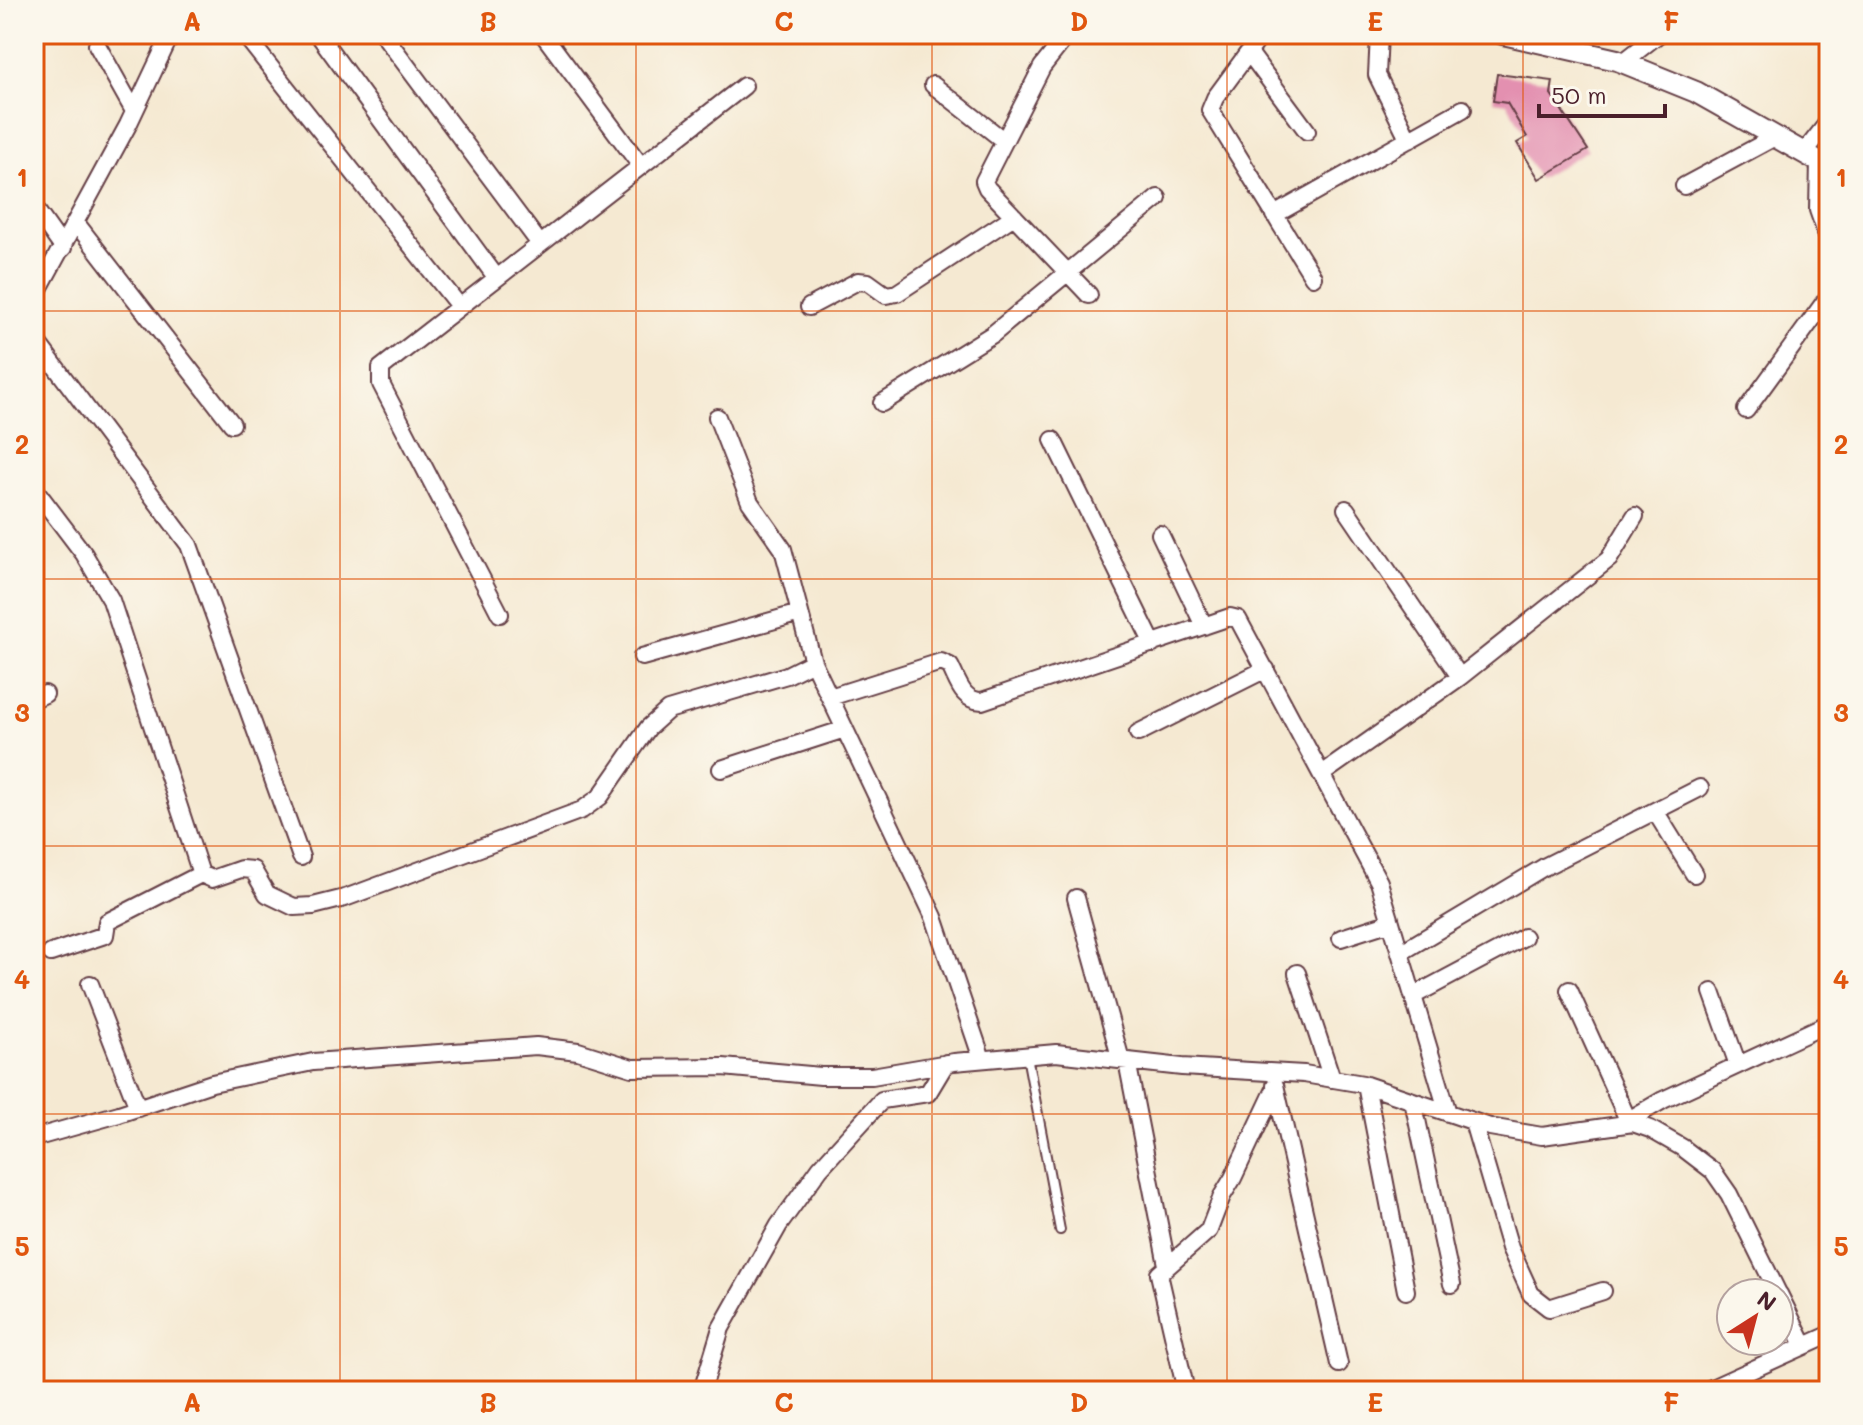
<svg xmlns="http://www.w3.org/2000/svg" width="1863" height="1425" viewBox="0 0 1863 1425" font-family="Mali,sans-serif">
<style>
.building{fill:#e390b0}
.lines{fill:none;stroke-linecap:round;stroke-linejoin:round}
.service-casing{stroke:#643d44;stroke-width:12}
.minor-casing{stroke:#643d44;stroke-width:20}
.tertiary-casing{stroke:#643d44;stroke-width:24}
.service{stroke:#fff;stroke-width:8}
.minor{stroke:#fff;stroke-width:16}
.tertiary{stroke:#fff;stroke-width:20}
.grid{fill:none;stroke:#e0560e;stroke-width:2;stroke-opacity:0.55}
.neatline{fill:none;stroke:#e0560e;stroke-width:3}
.grid-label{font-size:26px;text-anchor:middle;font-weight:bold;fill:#e0560e}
</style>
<rect width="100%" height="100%" fill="#fbf7ec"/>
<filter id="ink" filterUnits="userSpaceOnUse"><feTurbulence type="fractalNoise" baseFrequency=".0125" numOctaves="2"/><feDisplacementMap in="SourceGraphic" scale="16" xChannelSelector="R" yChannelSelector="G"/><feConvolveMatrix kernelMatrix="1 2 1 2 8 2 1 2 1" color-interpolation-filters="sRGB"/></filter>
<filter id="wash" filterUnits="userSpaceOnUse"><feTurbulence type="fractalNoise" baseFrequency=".006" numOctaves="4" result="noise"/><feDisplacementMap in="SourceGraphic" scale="32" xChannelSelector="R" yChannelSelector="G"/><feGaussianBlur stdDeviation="1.8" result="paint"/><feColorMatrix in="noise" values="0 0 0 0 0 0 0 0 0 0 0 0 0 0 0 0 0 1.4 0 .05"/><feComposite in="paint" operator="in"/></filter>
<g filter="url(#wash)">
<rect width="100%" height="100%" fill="#f5e9d2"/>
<g id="blocks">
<!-- building -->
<path class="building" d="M1497,74L1553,81L1551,94L1588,150L1539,179L1517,143L1527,137L1507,103L1493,101Z"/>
</g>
</g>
<g filter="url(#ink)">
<use href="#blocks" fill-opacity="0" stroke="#643d44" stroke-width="2"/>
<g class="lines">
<defs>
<path id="service" d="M1027,1056L1060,1230"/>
<path id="minor" d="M244,34L459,306
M318,34L496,277
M383,34L540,244
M543,34L641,166
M1068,34L1042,67L984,181L987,188L1089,295
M1262,34L1215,98L1210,110L1313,277
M1379,34L1377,75L1409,140
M97,45L134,111
M1250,54L1307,131
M1622,63L1659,34
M933,85L1003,140
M1804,153L1829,121
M1819,161L1818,210L1829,241
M1684,186L1775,137
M34,207L63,248
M1274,215L1463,109
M76,223L232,424
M34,298L128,125L171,34
M809,307L858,281L868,282L886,295L897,293L1014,216
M34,338L189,545L301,857
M882,403L993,334L1158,198
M1746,410L1829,296
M717,417L750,502L783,549L813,662L934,917L982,1059
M1053,440L1153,644
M34,488L84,554L111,600L201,874L212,879L241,869L253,870L267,894L294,907L313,906L345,898L582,810L600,797L648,728L668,710L787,675L813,662
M1346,509L1460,677
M1160,534L1204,626
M500,614L381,384V368L744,86
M642,657L800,613
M830,697L941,662L950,666C958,681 962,701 982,701L1230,617L1238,619L1379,882L1448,1113
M34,699L45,694
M1138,733L1266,669
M721,769L845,729
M1322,774L1460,677L1609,559L1635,516
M1655,811L1694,874
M1076,898L1121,1060
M1341,938L1391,922
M51,953L105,935L107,922L201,874
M1400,953L1544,867L1700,788
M1297,973L1332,1079
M90,984L138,1108
M1569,990L1628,1120
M1712,992L1738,1065
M1413,996L1524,937
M1127,1061L1167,1265
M1275,1085L1339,1364
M1366,1085L1406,1291
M1413,1101L1452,1284
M1473,1122L1510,1248L1531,1294L1549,1308L1603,1291
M1622,1124L1663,1100L1829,1023
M34,1138L119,1114L212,1083L313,1062L536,1046L578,1051L632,1068L723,1067L821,1076H872L954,1062L1056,1053L1182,1067L1304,1074L1363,1084L1490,1127L1542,1136L1633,1123L1650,1129L1683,1148L1713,1171L1729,1194L1778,1293
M1779,1294L1804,1345
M702,1391L721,1328L779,1225L820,1168L882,1100L928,1093L946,1063
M1186,1391L1159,1274L1209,1230L1222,1196L1233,1178L1275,1089
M1705,1391L1829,1335"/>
<path id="tertiary" d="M1503,34L1617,60L1696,92L1829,167"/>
</defs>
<!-- service casing -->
<use href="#service" class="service-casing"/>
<!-- minor casing -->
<use href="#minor" class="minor-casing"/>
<!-- tertiary casing -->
<use href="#tertiary" class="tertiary-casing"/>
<!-- service -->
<use href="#service" class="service"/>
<!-- minor -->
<use href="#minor" class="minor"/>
<!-- tertiary -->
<use href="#tertiary" class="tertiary"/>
</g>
</g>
<!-- grid -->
<path class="grid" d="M340,34V1391M636,34V1391M932,34V1391M1227,34V1391M1523,34V1391M34,311H1829M34,579H1829M34,846H1829M34,1114H1829"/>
<!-- margin -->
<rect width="1863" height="1425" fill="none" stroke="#fbf7ec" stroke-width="88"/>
<!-- north arrow -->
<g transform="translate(1755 1317) rotate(36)"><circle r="38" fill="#fbf7ec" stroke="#b4a19f" stroke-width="2"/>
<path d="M0-6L14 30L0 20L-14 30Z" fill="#c8321e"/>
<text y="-12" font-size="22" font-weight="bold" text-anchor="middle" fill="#4a1f2b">N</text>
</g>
<!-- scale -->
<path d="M1539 104v12h126v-12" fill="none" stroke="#4a1f2b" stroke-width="4"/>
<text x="1551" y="104" font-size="24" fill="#4a1f2b" stroke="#fbf7ec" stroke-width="6" paint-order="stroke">50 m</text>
<rect x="44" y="44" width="1775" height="1337" class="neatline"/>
<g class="grid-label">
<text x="192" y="31">A</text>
<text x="488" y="31">B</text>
<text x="784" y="31">C</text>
<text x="1079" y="31">D</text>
<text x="1375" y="31">E</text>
<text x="1671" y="31">F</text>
<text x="22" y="187">1</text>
<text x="1841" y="187">1</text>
<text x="22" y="454">2</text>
<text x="1841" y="454">2</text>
<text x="22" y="722">3</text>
<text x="1841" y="722">3</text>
<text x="22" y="989">4</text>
<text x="1841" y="989">4</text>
<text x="22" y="1256">5</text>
<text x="1841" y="1256">5</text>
<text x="192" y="1412">A</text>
<text x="488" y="1412">B</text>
<text x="784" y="1412">C</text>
<text x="1079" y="1412">D</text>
<text x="1375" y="1412">E</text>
<text x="1671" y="1412">F</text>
</g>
</svg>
